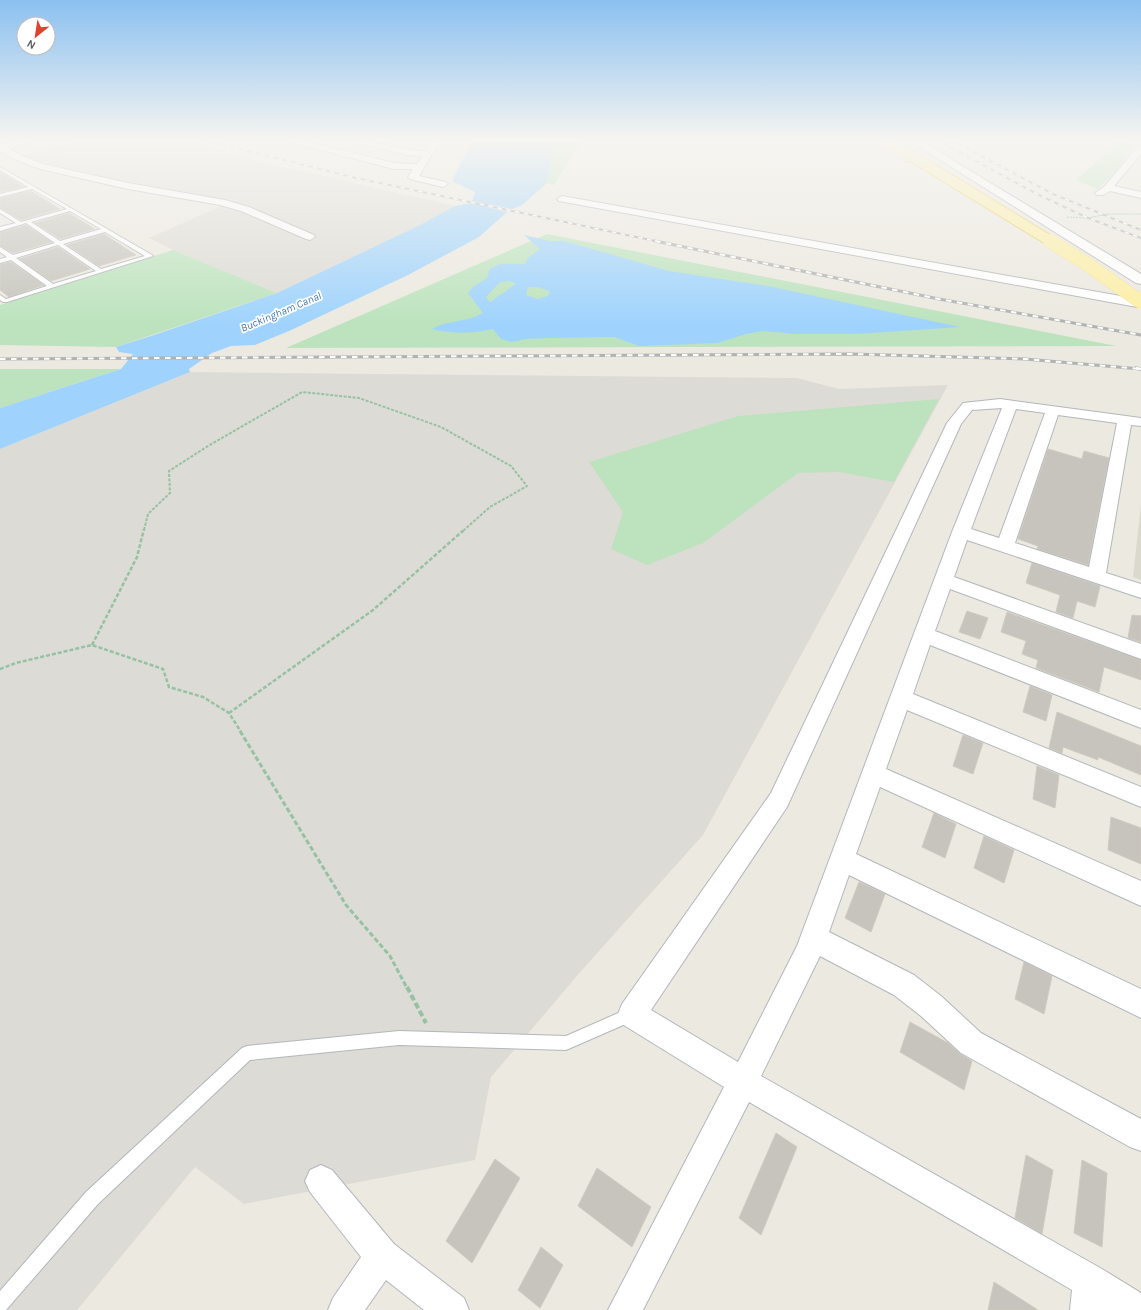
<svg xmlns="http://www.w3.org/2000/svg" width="1141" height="1310" viewBox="0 0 1141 1310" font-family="Karla,sans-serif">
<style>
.industrial{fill:#dddbd5}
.education{fill:#dbd8ce}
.green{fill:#bce3bd}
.water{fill:#9fd3fd;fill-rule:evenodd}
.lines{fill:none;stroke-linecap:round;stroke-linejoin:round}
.canal{fill:#9fd3fd;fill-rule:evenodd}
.building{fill:#c6c4bd;stroke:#d0cbbf}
.lane-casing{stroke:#b3b6bb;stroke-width:2}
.street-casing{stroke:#b3b6bb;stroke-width:2}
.secondary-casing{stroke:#b4b7bd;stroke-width:2}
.path-far4{stroke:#95c2a2;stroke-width:1;stroke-dasharray:2 1;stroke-linecap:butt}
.path-far3{stroke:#95c2a2;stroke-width:2;stroke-dasharray:3 1.5;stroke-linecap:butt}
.path-far2{stroke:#95c2a2;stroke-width:2.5;stroke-dasharray:4 2;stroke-linecap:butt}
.path-far1{stroke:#95c2a2;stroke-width:3;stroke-dasharray:5 2.5;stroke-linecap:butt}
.path{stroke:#95c2a2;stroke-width:4;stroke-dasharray:6 3;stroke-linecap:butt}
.lane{fill:#fff;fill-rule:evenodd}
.street{fill:#fff;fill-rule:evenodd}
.secondary{fill:#fff;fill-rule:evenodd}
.rail-far2-casing{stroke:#b1b2b2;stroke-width:2}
.rail-far1-casing{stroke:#b1b2b2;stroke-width:3}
.rail-casing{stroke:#b1b2b2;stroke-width:3.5}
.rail-far2{stroke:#fff;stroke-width:1.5;stroke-dasharray:4.5;stroke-linecap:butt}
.rail-far1{stroke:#fff;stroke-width:2;stroke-dasharray:5.5;stroke-linecap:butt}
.rail{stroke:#fff;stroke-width:2.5;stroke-dasharray:7;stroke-linecap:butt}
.primary-bridge-far1-casing{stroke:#edc557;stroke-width:12;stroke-linecap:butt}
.primary-bridge-casing{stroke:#edc557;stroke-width:14;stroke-linecap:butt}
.primary-bridge-far1{stroke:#fdefa4;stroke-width:10}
.primary-bridge{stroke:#fdefa4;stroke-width:14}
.labels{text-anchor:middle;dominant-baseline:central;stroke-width:3.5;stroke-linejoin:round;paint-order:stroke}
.far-water-label{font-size:11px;font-style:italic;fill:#4079b6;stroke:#fff}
</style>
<rect width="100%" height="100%" fill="#ece9e0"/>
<!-- industrial -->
<path class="industrial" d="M154,141H191L252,160L455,206L418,226L277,293L173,250L149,238L233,201L127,184L102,176L22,157L161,144Z
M190,372L797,378L839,389L948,385L703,835L582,970L491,1077L475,1160L244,1204L195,1167L77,1310H0V449Z"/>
<!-- education -->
<path class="education" d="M81,141H154L162,145L22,157L24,154Z
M1141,504V580L1133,577Z"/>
<!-- green -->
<path class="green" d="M555,141H581L554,185L547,183Z
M1118,143L1133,146L1119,168L1098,189L1076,180Z
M547,234L1116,346L286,348Z
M173,250L277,293L116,347L0,345V305Z
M0,369H121L0,408Z
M939,399L894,482L839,472L798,473L703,543L647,565L611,549L623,512L589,462L738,416Z"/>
<!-- water -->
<path class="water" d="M472,141H555L547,183L522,205L512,209L472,201L475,192L452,181Z
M471,203L507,212L479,237L408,275L289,331L255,345L231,346L212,353L189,369L190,372L0,449V408L121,369L133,354L119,352L116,347L151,336L277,293L418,226L455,206Z
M524,235L550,241H564L669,271L768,286L960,327L857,334H797L763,331L746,334L718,343L639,346L614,337L550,338L525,339L512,342L501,339L493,329C470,334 454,334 432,329C450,319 467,323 483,313L468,293L473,287L487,278L490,269L500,264H525L528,258L540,249ZM510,281L516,284L490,302L486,297L500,282ZM528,287H537L550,291L548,296L538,299L526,295Z"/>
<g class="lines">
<!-- canal -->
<path class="canal" d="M508,141H517L510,186L463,226H455L454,224L455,222L500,185Z"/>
</g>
<!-- building -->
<path class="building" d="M0,172L24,187L0,192Z
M31,191L60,209L21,220L0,208V198Z
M69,213L95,229L60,239L35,223Z
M26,225L52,242L13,253L0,246V232Z
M104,234L136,255L99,266L67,245Z
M58,247L90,269L51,281L19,259Z
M11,262L44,285L9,297L0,290V264Z
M1048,449L1082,459L1084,451L1109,458L1088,565L1037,549L1038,546L1018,539Z
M1032,563L1100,586L1095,607L1077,601L1073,618L1056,612L1060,595L1026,583Z
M967,611L988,618L980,639L959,632Z
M1007,612L1141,660V680L1104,667L1099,692L1036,668L1038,660L1022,654L1026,641L1001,632Z
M1132,615L1141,616V642L1128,638Z
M1030,686L1052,695L1046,721L1023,712Z
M1057,712L1141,746V775L1098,757V760L1063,747L1062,753L1049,748Z
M963,735L983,743L973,774L953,766Z
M1037,766L1059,775L1055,808L1033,799Z
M934,813L956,824L945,858L922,847Z
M1111,817L1141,828V864L1108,850Z
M984,836L1014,850L1004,883L974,868Z
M859,882L885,894L871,932L845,918Z
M1024,962L1052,976L1044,1014L1015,999Z
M910,1022L948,1043L960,1054L972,1061L964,1090L900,1052Z
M776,1133L797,1147L761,1235L739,1218Z
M1026,1155L1053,1170L1042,1234L1015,1218Z
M495,1159L520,1178L472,1263L446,1241Z
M1082,1160L1107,1173L1102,1247L1074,1233Z
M597,1168L651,1207L632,1247L578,1206Z
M541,1247L563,1265L540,1308L518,1290Z
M994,1282L1038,1310H988Z"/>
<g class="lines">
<defs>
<path id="lane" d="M0,167L152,255L153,256L7,302H3L0,300V295L6,299L47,286L11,260L0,263V259L7,257L0,252V247L13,255L55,243L26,223L0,231V227L16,223L0,213V209L21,222L67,209L32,189L0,197V194L28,187L0,170ZM70,211L101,229L60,241L31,222ZM105,232L145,256L101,269L63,244ZM58,245L96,271L53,284L16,258Z
M632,1007L637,1009L639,1014L637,1019L566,1050L399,1045L250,1060L98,1204L6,1310H0V1291L86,1192L242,1048L247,1046L399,1031L566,1036Z"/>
<path id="street" d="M17,141H33L9,149L22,156L43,164L128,183L225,200L249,207L314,235L315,237L310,240L306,239L241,211L220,205L128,189L40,169L16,160L0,151V144Z
M50,141H60L64,145L60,148Z
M287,141H304L394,163L417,164L422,156L407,155L352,141C377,141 400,149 425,151L431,141H440L419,176L446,182L448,184L443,187L410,179L408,177L413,169H394Z
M1141,145V154L1114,186L1141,192V198L1110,191L1103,195H1097L1095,193L1105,186L1138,146Z
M562,196L1137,299L1141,300V306L1137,307L559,201L557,199Z
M1000,399L1141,418V426L1131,425L1106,573L1141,584V598L967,540L954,577L1141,644V659L950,589L935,631L1141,710V728L930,645L913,694L1141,787V807L907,710L886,769L1141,881V906L880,787L856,854L1141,989V1018L849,875L829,932L914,975L941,996L981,1033L1141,1119V1151L1130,1147L961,1053L921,1016L894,995L820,956L761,1076L1102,1269L1141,1293V1310H1070L1072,1290L749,1102L643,1310H608L724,1087L622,1024L618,1014L622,1004L771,793L947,423L963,403ZM1002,408L952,532L797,946L738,1062L651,1010L787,807L961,424L972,410ZM1016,409L1045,413L999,538L971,529ZM1058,415L1117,423L1089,567L1015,543Z
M321,1165L332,1170L394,1244L464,1298L469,1310H424L386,1280L365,1310H328L333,1298L361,1257L310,1192L305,1181L310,1170Z"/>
<path id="secondary" d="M874,141H886L915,160L913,162H907Z
M910,141H921L1141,274V284L1136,283Z"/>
</defs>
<!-- lane casing -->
<use href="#lane" class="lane-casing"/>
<!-- street casing -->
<use href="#street" class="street-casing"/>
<!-- secondary casing -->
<use href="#secondary" class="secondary-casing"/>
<!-- path-far4 -->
<path class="path-far4" d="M1067,217L1088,218L1108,214H1141"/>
<!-- path-far3 -->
<path class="path-far3" d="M144,530L148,514L170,493L169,471L208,446L302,392L359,398L441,427L511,466L527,486L490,507L464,530"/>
<!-- path-far2 -->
<path class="path-far2" d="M92,645L137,557L144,529
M0,669L16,663L92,645L163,669L169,687L203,697L229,713L241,732
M229,713L373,610L465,529"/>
<!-- path-far1 -->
<path class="path-far1" d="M240,731L346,905L390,956L407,988"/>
<!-- path -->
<path class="path" d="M407,987L426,1023"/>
<!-- lane -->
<use href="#lane" class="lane"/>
<!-- street -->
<use href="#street" class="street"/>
<!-- secondary -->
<use href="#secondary" class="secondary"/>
<defs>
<path id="rail-far2" d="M208,141L356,178L660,242
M939,141L1041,196L1088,218L1141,238
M953,141L1053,194L1141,230"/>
<path id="rail-far1" d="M655,241L939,299L1141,335
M0,359L851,354L1025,359L1141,369"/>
<path id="rail" d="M1136,368L1141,369"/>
</defs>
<!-- rail-far2 casing -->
<use href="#rail-far2" class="rail-far2-casing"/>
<!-- rail-far1 casing -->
<use href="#rail-far1" class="rail-far1-casing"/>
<!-- rail casing -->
<use href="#rail" class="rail-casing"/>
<!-- rail-far2 -->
<use href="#rail-far2" class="rail-far2"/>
<!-- rail-far1 -->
<use href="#rail-far1" class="rail-far1"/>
<!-- rail -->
<use href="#rail" class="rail"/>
<defs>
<path id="primary-bridge-far1" d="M887,141L1052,242"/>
<path id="primary-bridge" d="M1050,241L1087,264L1141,302"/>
</defs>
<!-- primary-bridge-far1 casing -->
<use href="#primary-bridge-far1" class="primary-bridge-far1-casing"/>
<!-- primary-bridge casing -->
<use href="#primary-bridge" class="primary-bridge-casing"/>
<!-- primary-bridge-far1 -->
<use href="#primary-bridge-far1" class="primary-bridge-far1"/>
<!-- primary-bridge -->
<use href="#primary-bridge" class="primary-bridge"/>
</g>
<!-- sky -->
<linearGradient id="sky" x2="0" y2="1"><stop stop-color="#8bc0f0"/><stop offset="0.43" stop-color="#f6f5f1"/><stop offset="1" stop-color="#f6f5f1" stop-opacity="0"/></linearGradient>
<rect width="1141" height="325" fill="url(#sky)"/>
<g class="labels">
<!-- far-water labels -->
<g class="far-water-label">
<text transform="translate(281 312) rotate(-23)">Buckingham Canal</text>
</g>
</g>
<!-- north arrow -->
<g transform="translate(36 36) rotate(210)"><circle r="19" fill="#ffffff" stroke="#bdbec0"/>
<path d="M0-3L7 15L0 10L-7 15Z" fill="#e43e2d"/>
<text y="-6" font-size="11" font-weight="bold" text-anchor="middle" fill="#595c61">N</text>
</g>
</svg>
